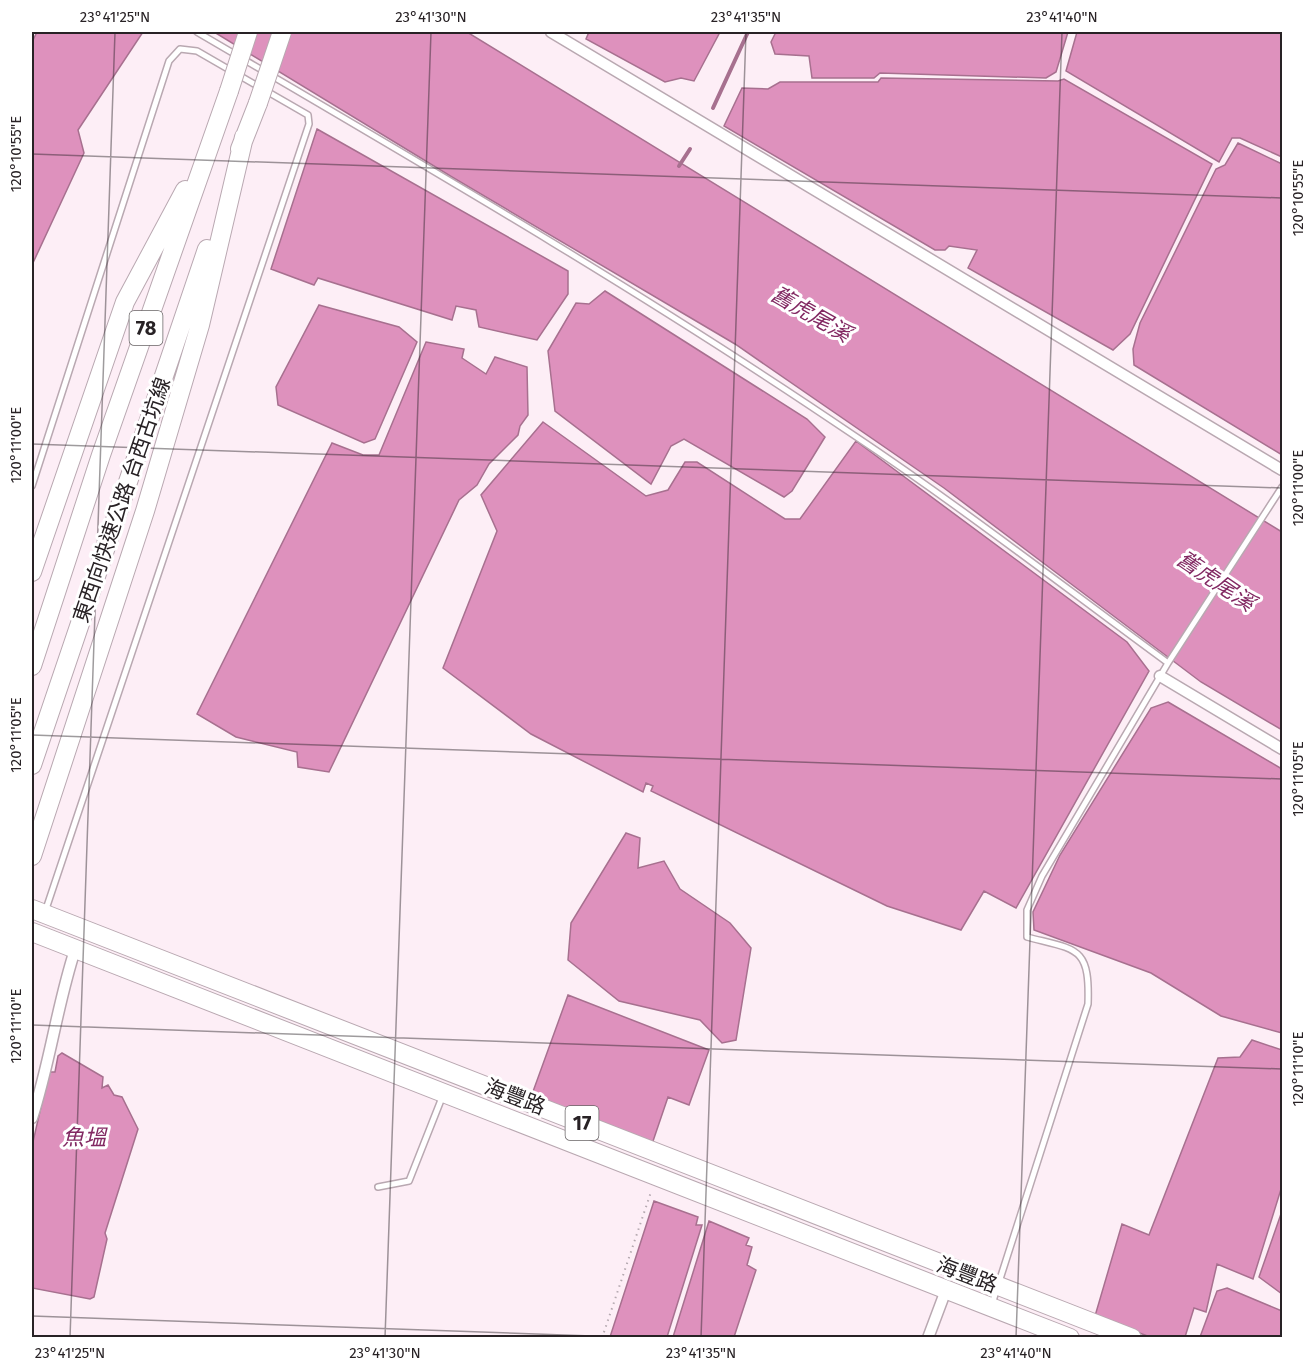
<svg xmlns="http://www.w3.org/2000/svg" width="1314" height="1369" viewBox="0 0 1314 1369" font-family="'Fira Sans','Noto Sans TC',sans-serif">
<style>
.water{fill:#de91bd;stroke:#a7708f;stroke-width:1.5}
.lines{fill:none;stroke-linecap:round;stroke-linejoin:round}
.stream{stroke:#a7708f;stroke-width:4}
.service-casing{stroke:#b9a8b1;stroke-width:8}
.minor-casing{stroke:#b9a8b1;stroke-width:13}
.primary-casing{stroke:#b9a8b1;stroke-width:20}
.trunk-casing{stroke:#b9a8b1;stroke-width:20}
.path{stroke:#b5a9b0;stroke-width:2;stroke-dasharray:1.5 4.5;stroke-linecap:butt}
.service{stroke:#fff;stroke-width:5}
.minor{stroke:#fff;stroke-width:10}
.primary{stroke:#fff;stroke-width:18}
.trunk{stroke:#fff;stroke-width:18}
.trunk-bridge-casing{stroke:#b9a8b1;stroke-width:20;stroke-linecap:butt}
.trunk-bridge{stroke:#fff;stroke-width:18}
.ticks{fill:none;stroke:#282225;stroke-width:1.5;stroke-opacity:0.45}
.labels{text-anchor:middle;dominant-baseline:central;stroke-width:6;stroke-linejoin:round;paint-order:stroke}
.shield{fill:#fff;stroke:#686466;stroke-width:1.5}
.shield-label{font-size:20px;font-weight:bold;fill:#282225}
.street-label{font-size:21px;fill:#282225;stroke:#fff}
.water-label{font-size:22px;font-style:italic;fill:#822862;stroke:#fff}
.neatline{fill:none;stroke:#282225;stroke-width:2}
.ticks-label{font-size:15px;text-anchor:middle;fill:#282225}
</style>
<rect width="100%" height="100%" fill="#fdeef6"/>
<!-- water -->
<path class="water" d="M37,32H143L78,130L84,153L32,265V42Z
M214,32H467L1282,532V730L1201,682L944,488L735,344L452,177Z
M589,32H720L694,81L681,78L665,82L586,39Z
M776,32H1068L1056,72L1046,78L880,73L874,78H812L809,56L775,54L771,42Z
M1077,32H1282V157L1240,138H1232L1219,162L1066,71Z
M881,78L1058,81L1064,79L1212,164L1130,334L1113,350L968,268L977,250L949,246L945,250H935L724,126L742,88L768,89L780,82H878Z
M317,129L568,271V294L537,340L479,327L476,310L456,306L452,320L318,278L314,285L271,269Z
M1238,143L1282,164V455L1134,365L1133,349L1140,323L1216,169L1225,165Z
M605,291L807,419L825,437L792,491L784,497L684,439L671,446L651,484L555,411L548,351L576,303L589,304Z
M319,305L399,327L417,342L375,439L364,443L278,405L276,387Z
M426,342L464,349L462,358L486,374L495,357L527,367L528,415L520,426L518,435L489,464L477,485L459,500L329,772L298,767L297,752L236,737L197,714L332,443L363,455H379Z
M543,422L646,496L668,490L685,462H697L785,519H800L856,441L1127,642L1149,671L1016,908L984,891L961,930L887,906L651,791L653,786L646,783L643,792L531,734L443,668L497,531L481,495Z
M1168,702L1282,769V1033L1221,1016L1151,973L1034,930L1033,912L1060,855L1151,708Z
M626,833L640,838L638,868L664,861L680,889L730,923L751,948L736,1040L722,1043L700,1020L619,1001L568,960L571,923Z
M568,995L709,1050L689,1105L668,1097L650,1150L531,1097Z
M1252,1040L1282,1050V1186L1253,1279L1217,1264L1206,1312L1194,1308L1185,1337H1150L1095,1316L1122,1224L1149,1235L1218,1058L1240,1057Z
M62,1053L103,1077L102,1088L108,1085L114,1095L122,1097L138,1129L105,1233L107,1239L94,1297L90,1299L32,1288V1146L49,1072H55L58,1056Z
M654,1201L698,1217L696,1225H702L667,1337H610Z
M1282,1211V1294L1259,1277Z
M709,1221L749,1238L746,1245L752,1247L747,1265L756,1270L734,1337H673Z
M1227,1288L1282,1311V1337H1200L1217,1291Z"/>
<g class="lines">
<!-- stream -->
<path class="stream" d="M713,108L748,32
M679,166L690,149"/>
<defs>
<path id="service" d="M197,32C417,161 640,290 852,434C960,506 1063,586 1168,663
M32,486L169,61L180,49L197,51L308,115L309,124L45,912
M378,1187L409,1181L443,1095
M992,1304L1088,1004C1090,946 1077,950 1027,937V910L1042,876L1168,663L1282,487"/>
<path id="minor" d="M551,32L1282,470
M1160,676L1282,749
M32,1118C50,1063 57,1005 75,950
M928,1338L946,1290"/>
<path id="primary" d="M32,909L1132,1338
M32,932L1070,1338"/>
<path id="trunk" d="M240,149L258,103
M32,572L125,302L185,190
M32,666L101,455L229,91
M32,765L207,249
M32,856L145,511L200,325L244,137"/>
</defs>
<!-- service casing -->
<use href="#service" class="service-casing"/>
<!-- minor casing -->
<use href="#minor" class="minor-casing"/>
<!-- primary casing -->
<use href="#primary" class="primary-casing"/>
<!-- trunk casing -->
<use href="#trunk" class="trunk-casing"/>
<!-- path -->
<path class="path" d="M602,1338L651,1192"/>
<!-- service -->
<use href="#service" class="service"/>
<!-- minor -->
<use href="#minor" class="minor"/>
<!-- primary -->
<use href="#primary" class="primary"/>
<!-- trunk -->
<use href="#trunk" class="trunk"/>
<defs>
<path id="trunk-bridge" d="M229,91L248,32
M258,103L282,32"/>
</defs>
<!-- trunk-bridge casing -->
<use href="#trunk-bridge" class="trunk-bridge-casing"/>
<!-- trunk-bridge -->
<use href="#trunk-bridge" class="trunk-bridge"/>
</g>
<!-- ticks -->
<path class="ticks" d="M32,154L1282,198M32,444L1282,488M32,735L1282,779M32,1025L1282,1069M32,1316L648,1338M70,1338L115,32M385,1338L431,32M701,1338L746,32M1016,1338L1062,32"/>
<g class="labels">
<!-- shield labels -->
<g class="shield">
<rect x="129.5" y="311" width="33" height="34" rx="4.5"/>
<rect x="565.5" y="1106" width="33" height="34" rx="4.5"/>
</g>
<g class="shield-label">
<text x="146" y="328">78</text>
<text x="582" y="1123">17</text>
</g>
<!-- street labels -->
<g class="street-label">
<text transform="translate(122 500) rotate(-71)">東西向快速公路 台西古坑線</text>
<text transform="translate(515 1097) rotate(21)">海豐路</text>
<text transform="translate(967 1275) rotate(21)">海豐路</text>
</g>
<!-- water labels -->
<g class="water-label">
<text transform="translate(811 314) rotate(30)">舊虎尾溪</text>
<text transform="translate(1216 581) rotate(34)">舊虎尾溪</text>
<text x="84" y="1137">魚塭</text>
</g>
</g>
<!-- border -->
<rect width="1314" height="1369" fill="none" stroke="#ffffff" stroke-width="66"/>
<rect x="33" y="33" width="1248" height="1303" class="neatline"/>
<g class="ticks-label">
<text x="115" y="22">23°41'25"N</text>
<text x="431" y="22">23°41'30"N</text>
<text x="746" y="22">23°41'35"N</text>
<text x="1062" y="22">23°41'40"N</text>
<text transform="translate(16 154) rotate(-90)" y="5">120°10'55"E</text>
<text transform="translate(1298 198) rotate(-90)" y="5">120°10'55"E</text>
<text transform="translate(16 445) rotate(-90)" y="5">120°11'00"E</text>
<text transform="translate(1298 488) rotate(-90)" y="5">120°11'00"E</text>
<text transform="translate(16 735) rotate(-90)" y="5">120°11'05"E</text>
<text transform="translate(1298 779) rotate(-90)" y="5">120°11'05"E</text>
<text transform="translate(16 1026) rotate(-90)" y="5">120°11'10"E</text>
<text transform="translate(1298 1069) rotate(-90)" y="5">120°11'10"E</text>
<text x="70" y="1358">23°41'25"N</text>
<text x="385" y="1358">23°41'30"N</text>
<text x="701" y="1358">23°41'35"N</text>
<text x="1016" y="1358">23°41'40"N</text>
</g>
</svg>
